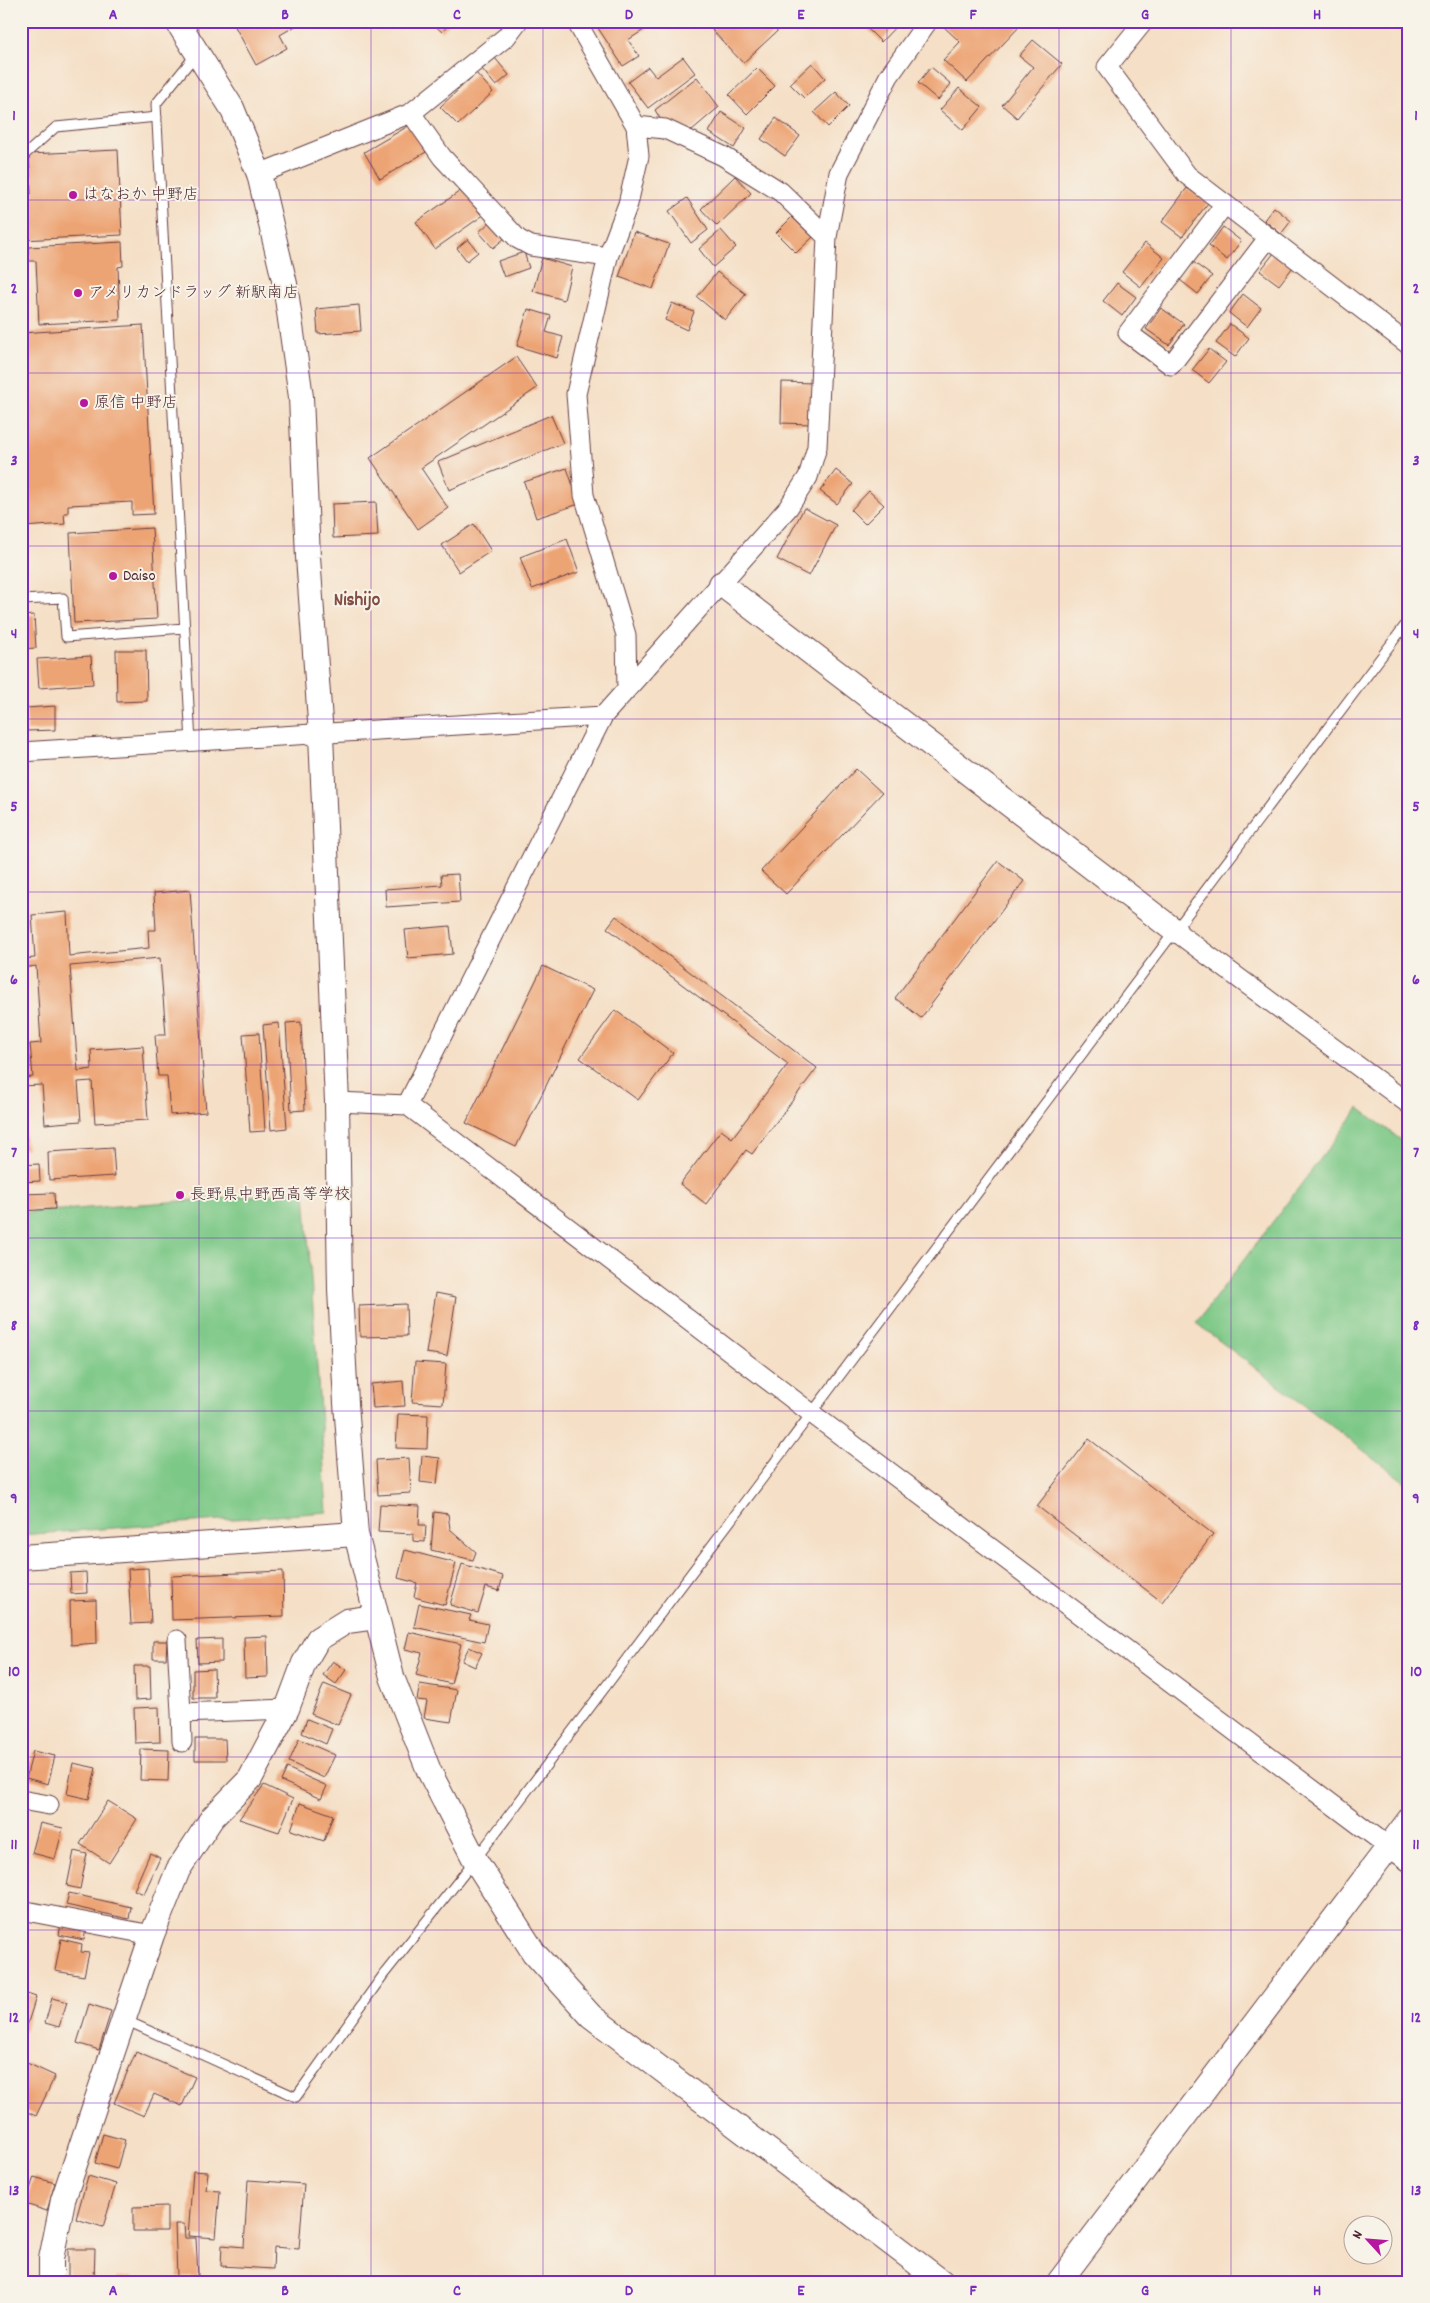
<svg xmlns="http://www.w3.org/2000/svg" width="1430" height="2303" viewBox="0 0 1430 2303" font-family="Dekko,'Klee One',sans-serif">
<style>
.green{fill:#7cc886;stroke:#637458}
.building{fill:#eda474}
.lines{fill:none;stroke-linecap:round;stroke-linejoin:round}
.service-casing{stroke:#643c42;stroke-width:11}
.minor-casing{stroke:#643c42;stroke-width:21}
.tertiary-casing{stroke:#643c42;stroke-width:26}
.service{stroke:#fff;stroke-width:9}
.minor{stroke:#fff;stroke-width:19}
.tertiary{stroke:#fff;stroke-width:24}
.grid{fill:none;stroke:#7b2cbf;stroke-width:1;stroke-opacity:0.55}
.poi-dot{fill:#b5179e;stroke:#f7f3e8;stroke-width:2}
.labels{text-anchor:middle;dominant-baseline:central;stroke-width:4;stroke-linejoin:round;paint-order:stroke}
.poi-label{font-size:16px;fill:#4a1f2b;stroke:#f7f3e8;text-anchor:start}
.quarter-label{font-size:19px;font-weight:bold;fill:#834e45;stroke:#f7f3e8}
.neatline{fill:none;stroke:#7b2cbf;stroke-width:2}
.grid-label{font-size:16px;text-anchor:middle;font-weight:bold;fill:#7b2cbf}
</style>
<rect width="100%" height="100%" fill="#f7f3e8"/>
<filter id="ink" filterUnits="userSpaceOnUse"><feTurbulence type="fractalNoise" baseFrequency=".02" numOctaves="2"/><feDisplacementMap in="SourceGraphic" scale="10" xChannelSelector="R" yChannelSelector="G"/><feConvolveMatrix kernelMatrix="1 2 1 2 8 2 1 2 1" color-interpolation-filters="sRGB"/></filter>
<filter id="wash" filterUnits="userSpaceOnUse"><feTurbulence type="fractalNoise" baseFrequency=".0096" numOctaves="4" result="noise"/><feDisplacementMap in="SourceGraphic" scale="20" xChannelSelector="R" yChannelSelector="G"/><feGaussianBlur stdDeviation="1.12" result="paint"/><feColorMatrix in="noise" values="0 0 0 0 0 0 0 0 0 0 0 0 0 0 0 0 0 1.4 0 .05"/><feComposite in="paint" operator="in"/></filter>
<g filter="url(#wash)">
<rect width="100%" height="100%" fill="#f5dfc6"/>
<!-- green -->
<path class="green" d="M1359,1108L1409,1146V1485L1196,1323Z
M305,1192L327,1512L21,1535V1213Z"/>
<g id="blocks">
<!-- building -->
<path class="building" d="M232,21H304L280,35L287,48L256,65Z
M430,21H452L442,32Z
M608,21H642L647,28L628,40L639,56L623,66L598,28Z
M720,21H788L743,63L712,30Z
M865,21H897L899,23L881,42L863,24Z
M945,21H1016L1021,25L967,82L943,60L960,42L942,25Z
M1033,40L1062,64L1017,118L1002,105L1033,67L1019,56Z
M683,57L695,73L648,108L628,82L648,67L656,77Z
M495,58L509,75L496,86L482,69Z
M812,63L825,78L804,98L790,84Z
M931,67L951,84L938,100L918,83Z
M757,68L775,86L747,114L729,95Z
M476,73L493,92L458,125L440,107Z
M697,77L719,107L692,130L662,122L655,110Z
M959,88L982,107L963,130L940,110Z
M836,92L849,106L828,127L814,112Z
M721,112L746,128L734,148L709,132Z
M776,118L800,136L785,156L761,139Z
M410,125L426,152L380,179L364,152Z
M118,150L122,235L21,240V195L31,194L29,154Z
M735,176L751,193L717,226L701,209Z
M1187,188L1208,203L1182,237L1162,222Z
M463,189L482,216L435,249L416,222Z
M687,198L708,230L691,243L669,211Z
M1274,207L1291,221L1281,234L1264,220Z
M792,217L813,237L796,253L776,233Z
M492,220L506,237L493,248L479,232Z
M1223,227L1241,241L1227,260L1209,246Z
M721,230L736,247L713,267L699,249Z
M634,232L669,244L653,289L619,277Z
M468,239L478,252L467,261L457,248Z
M122,242L123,266L118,267L120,320L39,324L36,261H28V247Z
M1145,243L1164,258L1141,287L1122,272Z
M524,252L529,268L504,277L498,261Z
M1274,253L1293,267L1279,285L1260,271Z
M542,258L572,267L564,300L533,291Z
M1193,262L1212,276L1198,294L1180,280Z
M717,272L746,294L725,320L697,297Z
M1117,283L1136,297L1122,316L1103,301Z
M1243,294L1261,308L1247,327L1229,313Z
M672,303L694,312L687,330L665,320Z
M359,305L361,331L318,334L316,309Z
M1161,308L1184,324L1169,345L1146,329Z
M528,309L551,316L546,332L563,337L557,358L517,346Z
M1230,324L1249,338L1235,357L1216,343Z
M143,325L154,514L132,515V502L68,505V513H64L65,524L24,527L21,474V333Z
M1209,349L1226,362L1209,383L1192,370Z
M516,357L537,388L421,468L448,508L418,529L370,458Z
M782,382L813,383L811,424L781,423Z
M551,415L563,443L449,490L438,462Z
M567,468L579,504L536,518L524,482Z
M836,470L853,484L837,504L820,491Z
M869,491L884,505L865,524L851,510Z
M376,502L378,536L333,538L332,504Z
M804,508L836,525L809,576L777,559Z
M474,524L491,551L459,572L442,545Z
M152,528L157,619L74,623L70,533Z
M567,539L579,572L532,589L520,557Z
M34,615L36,648L21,649V616Z
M116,650H146L147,701L117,702Z
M91,656L93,684L39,688L37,659Z
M55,706V730L27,731L26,708Z
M856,769L882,793L786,894L761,871Z
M998,861L1024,881L921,1018L895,998Z
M458,874L460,902L386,907L385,889L442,885L441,875Z
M190,890L206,1112L170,1115L167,1076H158L155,1035H166L160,958L70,966L78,1071L92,1069L91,1050L143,1046L148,1120L95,1123L92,1081L78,1082L81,1121L45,1124L42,1085L21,1086V1078L33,1077L30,1044L41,1043L36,966L21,968V959L35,958L32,915L67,912L69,956L149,948L148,930H156L154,893Z
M616,916L817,1068L752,1154L746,1150L706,1204L680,1184L721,1130L732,1138L788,1064L607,928Z
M450,926L453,954L408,958L405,930Z
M543,966L593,990L516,1147L466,1123Z
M615,1010L673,1053L638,1100L580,1058Z
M301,1022L305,1110L291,1111L286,1023Z
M279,1023L287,1128L271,1130L263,1025Z
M259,1033L265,1131L250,1132L243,1034Z
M21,1096L27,1149H21Z
M113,1148L115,1176L49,1180L48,1152Z
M39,1164L40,1181L21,1182V1165Z
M54,1193L55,1209L21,1211V1194Z
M436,1293L456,1297L447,1356L426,1353Z
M406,1304L407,1336L360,1337L359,1306Z
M415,1362L446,1364L443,1404L412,1402Z
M403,1381L405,1406L373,1408L371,1384Z
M398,1414L428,1415L427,1449L396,1448Z
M1089,1439L1213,1534L1162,1602L1037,1506Z
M422,1456L440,1458L437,1484L420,1482Z
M409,1458L411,1493L378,1495L376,1460Z
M380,1504L420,1506L419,1525H426L425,1542L413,1541V1534L378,1532Z
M434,1512L448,1514L450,1529L476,1552L473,1560L431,1550Z
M405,1550L456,1563L445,1605L414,1597L417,1583L398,1578Z
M462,1564L503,1576L499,1591L486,1587L478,1613L450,1605Z
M148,1568L151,1623L131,1624L128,1569Z
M283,1571L284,1616L172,1620L171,1576Z
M86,1572L87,1593L71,1594L70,1573Z
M96,1600L97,1643L71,1645L70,1601Z
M419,1604L471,1615L469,1620L488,1624L484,1642L414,1627Z
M409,1632L461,1644L451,1684L416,1675L422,1653L405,1649Z
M267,1636L268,1677L245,1678L244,1637Z
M222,1639V1662L198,1663L197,1640Z
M153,1641H167L166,1659H153Z
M469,1647L482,1653L475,1667L462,1661Z
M333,1661L346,1670L336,1684L323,1675Z
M134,1666H150L151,1699L135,1700Z
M214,1669L215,1698H193V1670Z
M324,1684L351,1695L338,1725L311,1714Z
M420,1684L457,1690L451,1722L424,1718L427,1701L417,1700Z
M159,1707L160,1742L135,1743L134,1708Z
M307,1719L332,1729L326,1744L302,1733Z
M195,1739H225L226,1760H195Z
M299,1739L335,1755L324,1778L289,1762Z
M141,1749L169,1750L168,1781L140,1780Z
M33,1751L55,1756L48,1784L26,1778Z
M73,1763L96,1768L89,1799L67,1794Z
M287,1768L327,1786L321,1799L281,1781Z
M264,1785L293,1799L279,1832L239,1819Z
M108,1801L137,1819L109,1863L80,1844Z
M300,1803L333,1815L324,1841L291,1830Z
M40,1823L63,1828L55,1859L32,1853Z
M74,1851L87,1854L80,1889L67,1886Z
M150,1853L160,1858L144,1894L134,1890Z
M69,1893L131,1907L129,1919L66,1905Z
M61,1924L86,1929L84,1940L59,1935Z
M61,1939L82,1944L81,1952L89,1953L84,1976L55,1971Z
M21,1992L36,1997L25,2032L21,2031Z
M52,1998L67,2002L59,2027L45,2023Z
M89,2004L111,2011L99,2050L77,2043Z
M136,2052L195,2077L182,2106L154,2094L144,2116L114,2103Z
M27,2063L55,2076L36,2116L21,2109V2074Z
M103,2134L125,2140L117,2169L95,2163Z
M193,2171L208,2172L206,2190L220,2191L216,2238L188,2236Z
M88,2176L116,2184L103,2227L76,2219Z
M34,2177L55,2183L47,2211L25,2204Z
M248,2180L304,2184L299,2249L274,2247L273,2269L221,2266L222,2245L244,2247Z
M167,2206V2231H133V2207Z
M175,2224H184L185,2238H196L198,2276L177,2277Z
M68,2249H95L94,2281H68Z
M132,2277V2282H116V2278Z"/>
</g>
</g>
<g filter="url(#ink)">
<use href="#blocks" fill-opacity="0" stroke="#643c42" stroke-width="1"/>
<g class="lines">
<defs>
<path id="service" d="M21,158L56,127L157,117
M21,600L63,598L66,637L184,628
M191,743L156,104L197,53
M125,2020L296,2097L384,1974L475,1860L1409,620"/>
<path id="minor" d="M576,21L636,126L639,156L628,204L608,257L576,394L584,495L626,635L627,688
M1144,21L1107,67L1187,175L1409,345
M411,113L442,157L518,239L531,246L608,257
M636,126L665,129L723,156L781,192L827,237
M259,174L411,113L506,37L518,21
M1225,204L1128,333L1171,365L1269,237
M21,752L603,716
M1175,931L1409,1104
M337,1102L407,1105L603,716L788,508L808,477L817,447L827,237L839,173L889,76L928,21
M407,1105L811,1413L1409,1862
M177,1640L181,1713L287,1709
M181,1713L182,1742
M21,1800L49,1805
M21,1910L152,1935"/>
<path id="tertiary" d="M177,21L232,108L259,174L285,284L301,397L308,557L321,735L337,1102L340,1289L346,1403L356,1534L392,1677L429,1771L475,1860L534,1953L591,2016L942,2282
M721,584L1175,931
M21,1557L356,1534
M51,2282V2259L63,2200L152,1935L178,1870L212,1818L250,1779L287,1709L304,1663L318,1639L347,1621L376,1617
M1059,2282L1409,1820"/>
</defs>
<!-- service casing -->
<use href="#service" class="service-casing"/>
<!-- minor casing -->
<use href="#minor" class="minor-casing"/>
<!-- tertiary casing -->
<use href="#tertiary" class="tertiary-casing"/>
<!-- service -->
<use href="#service" class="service"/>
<!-- minor -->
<use href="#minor" class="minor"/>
<!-- tertiary -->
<use href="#tertiary" class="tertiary"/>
</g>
</g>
<!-- grid -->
<path class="grid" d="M199,21V2282M371,21V2282M543,21V2282M715,21V2282M887,21V2282M1059,21V2282M1231,21V2282M21,200H1409M21,373H1409M21,546H1409M21,719H1409M21,892H1409M21,1065H1409M21,1238H1409M21,1411H1409M21,1584H1409M21,1757H1409M21,1930H1409M21,2103H1409"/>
<!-- markers -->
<g class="poi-dot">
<circle cx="73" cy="195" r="5"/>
<circle cx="78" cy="293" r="5"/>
<circle cx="84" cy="403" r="5"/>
<circle cx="113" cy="576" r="5"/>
<circle cx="180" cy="1195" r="5"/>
</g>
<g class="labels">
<!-- poi labels -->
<g class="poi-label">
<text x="83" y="195">はなおか 中野店</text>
<text x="88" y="293">アメリカンドラッグ 新駅南店</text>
<text x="94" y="403">原信 中野店</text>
<text x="123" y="576">Daiso</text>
<text x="190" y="1195">長野県中野西高等学校</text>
</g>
<!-- quarter labels -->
<g class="quarter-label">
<text x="357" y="601">Nishijo</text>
</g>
</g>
<!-- margin -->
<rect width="1430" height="2303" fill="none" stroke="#f7f3e8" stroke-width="55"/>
<!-- north arrow -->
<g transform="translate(1368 2240) rotate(296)"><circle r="24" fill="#f7f3e8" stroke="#b29e9c"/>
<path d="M0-4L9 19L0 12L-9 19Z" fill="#b5179e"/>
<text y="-8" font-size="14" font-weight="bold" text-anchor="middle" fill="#4a1f2b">N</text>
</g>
<rect x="28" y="28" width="1374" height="2248" class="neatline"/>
<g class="grid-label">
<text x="113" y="19">A</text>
<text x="285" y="19">B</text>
<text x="457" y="19">C</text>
<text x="629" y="19">D</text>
<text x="801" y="19">E</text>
<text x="973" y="19">F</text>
<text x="1145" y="19">G</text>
<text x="1317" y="19">H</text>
<text x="14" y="120">1</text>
<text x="1416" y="120">1</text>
<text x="14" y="293">2</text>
<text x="1416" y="293">2</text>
<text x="14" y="465">3</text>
<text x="1416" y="465">3</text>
<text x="14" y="638">4</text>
<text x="1416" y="638">4</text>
<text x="14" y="811">5</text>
<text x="1416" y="811">5</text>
<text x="14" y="984">6</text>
<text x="1416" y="984">6</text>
<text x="14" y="1157">7</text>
<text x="1416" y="1157">7</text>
<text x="14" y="1330">8</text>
<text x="1416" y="1330">8</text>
<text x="14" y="1503">9</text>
<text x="1416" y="1503">9</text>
<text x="14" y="1676">10</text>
<text x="1416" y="1676">10</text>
<text x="14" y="1849">11</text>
<text x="1416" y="1849">11</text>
<text x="14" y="2022">12</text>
<text x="1416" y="2022">12</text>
<text x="14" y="2195">13</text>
<text x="1416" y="2195">13</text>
<text x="113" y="2295">A</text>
<text x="285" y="2295">B</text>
<text x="457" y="2295">C</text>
<text x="629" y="2295">D</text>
<text x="801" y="2295">E</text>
<text x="973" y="2295">F</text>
<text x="1145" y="2295">G</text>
<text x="1317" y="2295">H</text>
</g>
</svg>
